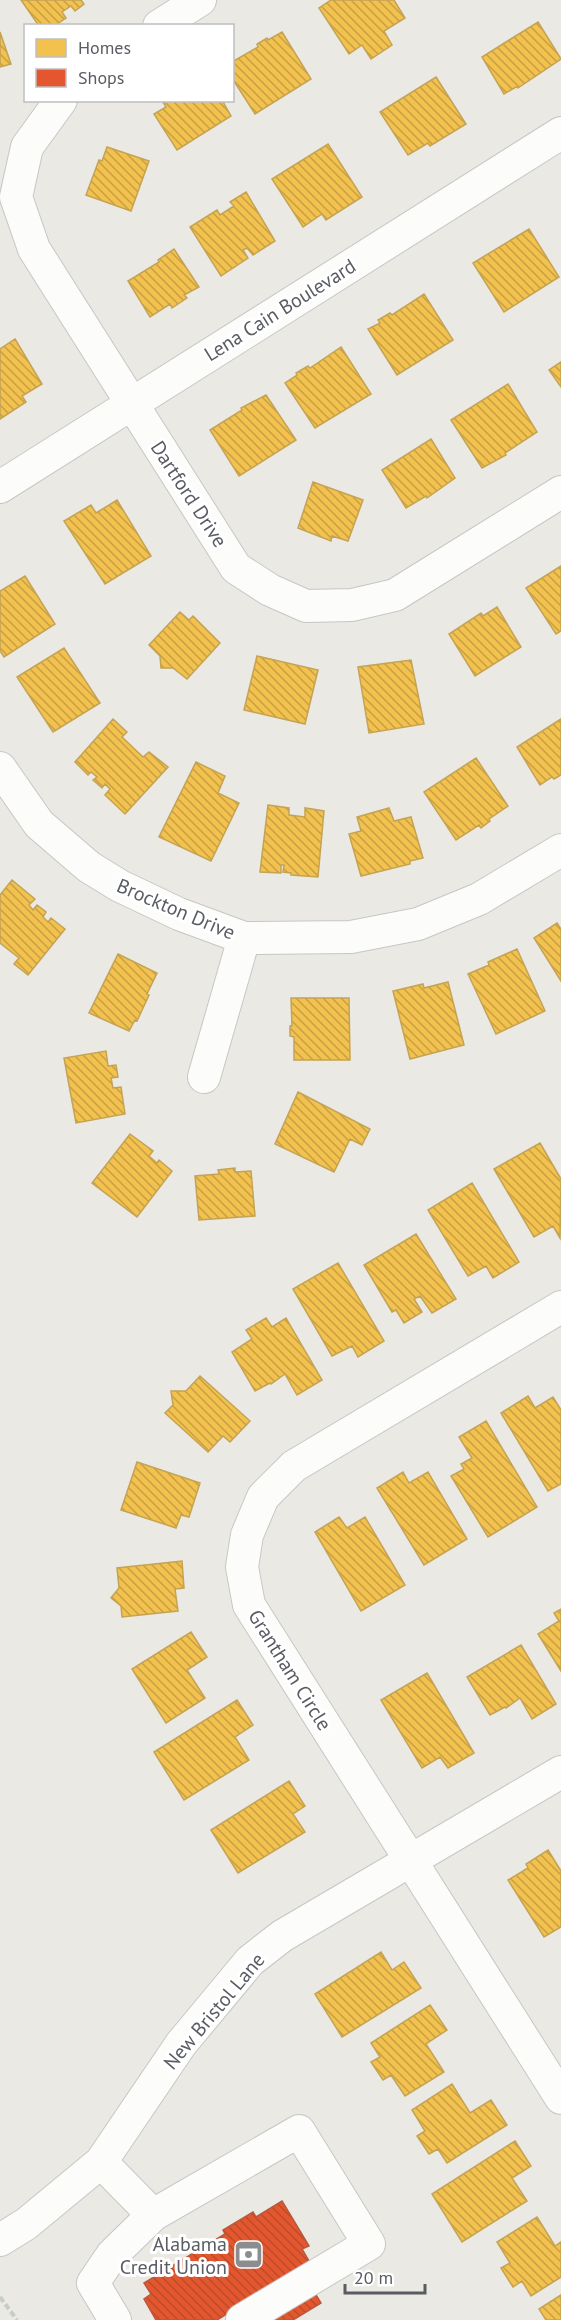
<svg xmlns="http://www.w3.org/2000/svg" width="561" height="2320" viewBox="0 0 561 2320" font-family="'PT Sans',sans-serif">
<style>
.homes{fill:url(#homes-back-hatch);stroke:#c4a354;stroke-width:1.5}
.shops{fill:url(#shops-back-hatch);stroke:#ba583e;stroke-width:1.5}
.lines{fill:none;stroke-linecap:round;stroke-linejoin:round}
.minor-casing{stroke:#c6c7c5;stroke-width:34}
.path{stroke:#c6ccc9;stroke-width:4;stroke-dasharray:6 3;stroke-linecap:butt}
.minor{stroke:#fcfcfb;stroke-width:32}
.labels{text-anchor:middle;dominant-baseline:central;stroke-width:6;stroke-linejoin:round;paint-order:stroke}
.street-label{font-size:20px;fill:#595c62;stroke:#fff}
.poi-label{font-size:20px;fill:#595c62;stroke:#fff;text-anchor:end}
</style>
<defs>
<pattern id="homes-back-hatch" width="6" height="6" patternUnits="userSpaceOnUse" patternTransform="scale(1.5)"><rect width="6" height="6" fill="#f2c14e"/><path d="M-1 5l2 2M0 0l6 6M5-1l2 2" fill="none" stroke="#c7a044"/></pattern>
<pattern id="shops-back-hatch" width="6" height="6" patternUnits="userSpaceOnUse" patternTransform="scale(1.5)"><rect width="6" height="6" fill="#e4572e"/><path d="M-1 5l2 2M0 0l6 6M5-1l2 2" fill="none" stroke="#bc4b2b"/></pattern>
</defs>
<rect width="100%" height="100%" fill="#eae9e3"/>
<!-- homes -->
<path class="homes" d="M21,0H81L84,4L75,11L71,6L62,12L66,18L54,26H39Z
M331,0H394L405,18L384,31L392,45L371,59L362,45L349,54L319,8Z
M538,22L561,59L518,88L516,87L504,94L482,57Z
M0,32L11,64L0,67Z
M282,32L311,79L255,114L232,78V62L258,47L257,44L267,38L268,40Z
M436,77L466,124L430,146L428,143L408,155L380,112Z
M165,100H222L231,116L177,150L154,114L166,107L163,102Z
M328,144L362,197L326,220L322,214L303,227L272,179Z
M107,147L149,161L131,211L86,195L99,160L102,161Z
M246,192L275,241L253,255L247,248L243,250L248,258L221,276L190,227L217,210L220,215L234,206L230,202Z
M529,229L559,277L504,312L473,263Z
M174,249L199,287L184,295L187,298L172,308L170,304L150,317L128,281L159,262L158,260Z
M424,294L453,340L397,375L368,329L380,323L378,320L390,313L392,315Z
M15,339L42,384L22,396L26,402L0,419V349Z
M341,347L371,394L315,428L285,383L297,375L296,373L308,366L310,368Z
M561,362V387L549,370Z
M508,384L537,432L505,453L506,455L482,468L451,420Z
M266,395L296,440L239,476L210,430L242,410L241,408Z
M431,439L455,478L427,498L426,496L406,508L382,470Z
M313,482L363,500L348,541L332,536L331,541L298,528Z
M117,500L151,556L105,584L64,521L91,505L96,513Z
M561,566V631L556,634L526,588Z
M25,576L55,624L4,657L0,651V591Z
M497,607L521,647L475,676L449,634L481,613L483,616Z
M180,612L189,620L193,616L220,643L187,679L173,668H161L160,656L149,645Z
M64,648L100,703L53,732L17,677Z
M257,656L318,670L305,724L244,710Z
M411,660L424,724L369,733L358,667Z
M113,719L127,732L122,737L143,757L149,752L168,767L125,814L105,795L110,789L105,784L102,788L93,780L97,777L91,772L88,775L75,762Z
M561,719V775L554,779L552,777L540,785L517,747Z
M476,758L508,806L489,819L490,821L481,828L479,825L456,840L424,792Z
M196,762L225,776L218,793L239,803L211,861L159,837Z
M268,805L289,808V815L305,817V808L324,811L318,877L291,875V873L283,872L284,865H281V873L260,872Z
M389,808L394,821L411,817L423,858L410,861V864L361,876L349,834L361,831L357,817Z
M12,880L35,899L29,905L33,910L37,905L46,912L43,917L48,922L51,918L65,929L28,975L14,964L19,958L0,943V895Z
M557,923L561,929V981L534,938Z
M517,949L545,1011L496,1034L468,974L489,965L488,962Z
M118,954L157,973L147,994L149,995L137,1021L135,1020L129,1031L89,1013Z
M448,982L464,1045L410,1059L393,991L423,984L424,988Z
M291,998H349L350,1060H294V1037L290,1036V1026H292Z
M106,1051L108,1066L116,1065L118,1077L111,1078L113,1088L121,1087L125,1114L76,1123L64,1058Z
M298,1092L370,1129L362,1145L350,1139L334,1172L275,1144Z
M130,1134L153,1151L149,1156L157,1163L159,1160L172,1171L137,1217L92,1183Z
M540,1143L561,1179L560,1238L553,1226L534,1237L494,1169Z
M235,1168V1172L251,1171L255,1216L199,1220L195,1176L219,1174L218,1170Z
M472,1183L519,1262L493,1278L486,1266L468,1276L428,1210Z
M416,1234L456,1299L432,1313L420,1296L414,1299L422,1312L404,1323L396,1310L392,1312L364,1265Z
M338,1263L384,1341L358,1357L352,1346L332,1356L293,1289Z
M266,1318L272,1327L286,1318L322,1380L297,1395L285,1374L271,1384L270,1383L255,1391L232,1352L252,1339L246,1330Z
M200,1376L250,1421L230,1442L223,1436L208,1452L165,1413L173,1405L171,1391H186Z
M528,1396L535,1408L553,1397L561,1410V1484L548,1491L501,1413Z
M486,1421L537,1507L488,1537L451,1476L464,1469L461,1464L472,1458L459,1437Z
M137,1462L200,1483L189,1517L181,1515L176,1528L121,1510Z
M403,1472L409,1483L428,1472L467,1539L424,1565L377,1488Z
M339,1517L347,1528L365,1517L405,1585L361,1611L315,1532Z
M182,1561L184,1588L175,1589L178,1611L122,1617L121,1606L111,1598L119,1588L117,1568Z
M561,1609V1671L538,1634L559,1621L554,1613Z
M191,1632L207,1657L187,1670L205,1698L166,1723L132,1669Z
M521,1645L556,1704L532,1719L520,1698L506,1708L505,1707L490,1715L467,1677Z
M427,1673L474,1753L448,1768L440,1757L422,1768L381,1700Z
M237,1700L253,1725L235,1737L249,1760L184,1800L154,1752Z
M289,1781L305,1806L293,1814L305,1832L238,1873L211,1830Z
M548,1850L561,1871V1927L544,1937L508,1880L528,1868L526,1864Z
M381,1952L392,1970L404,1962L421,1988L342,2037L315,1994Z
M430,2005L447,2030L426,2044L444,2072L405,2096L391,2075L383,2080L371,2062L380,2057L371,2043Z
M452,2084L470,2113L491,2100L507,2125L447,2163L438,2149L429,2154L417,2136L425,2131L412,2110Z
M515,2141L531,2166L512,2178L527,2201L462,2242L432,2194Z
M537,2217L555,2246L561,2242V2277L531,2296L522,2281L513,2287L501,2268L510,2263L497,2242Z
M561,2295V2320H546L539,2309Z"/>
<!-- shops -->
<path class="shops" d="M282,2201L309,2246L302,2249L309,2261L299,2267L321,2303L293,2320H273L258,2295L217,2320H156L144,2299L151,2294L144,2283L225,2234L223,2230L253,2212L256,2217Z"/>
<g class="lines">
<defs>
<path id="minor" d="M159,26L200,0
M61,100L27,147L16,197L34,249L236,568L270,590L306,606L352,605L395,595L561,492
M0,487L561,133
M0,768L39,824L89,867L120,886L179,914L244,938L351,937L418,924L479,899L561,850
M204,1077L244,938
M561,1307L294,1466L263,1497L247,1535L242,1567L249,1605L561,2098
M101,2162L153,2215L112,2255L93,2283L115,2320
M153,2215L299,2131L369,2244L242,2320
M0,2240L26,2224L101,2162L181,2044L250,1961L282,1936L561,1772"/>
</defs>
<!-- minor casing -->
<use href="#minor" class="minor-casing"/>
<!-- path -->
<path class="path" d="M0,2297L17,2320"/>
<!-- minor -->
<use href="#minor" class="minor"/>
</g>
<!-- icons -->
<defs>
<symbol id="bank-square" viewBox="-11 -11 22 22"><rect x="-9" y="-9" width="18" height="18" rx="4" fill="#8c8d8f" stroke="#fff"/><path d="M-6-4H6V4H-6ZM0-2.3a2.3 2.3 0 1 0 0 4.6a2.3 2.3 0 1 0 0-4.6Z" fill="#fff"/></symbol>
</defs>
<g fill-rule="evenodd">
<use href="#bank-square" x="232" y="2238" width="33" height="33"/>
</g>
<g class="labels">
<!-- street labels -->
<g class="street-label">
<text transform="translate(280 310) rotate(-32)">Lena Cain Boulevard</text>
<text transform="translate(189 494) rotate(57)">Dartford Drive</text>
<text transform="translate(176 909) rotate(23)">Brockton Drive</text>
<text transform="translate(290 1670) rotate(58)">Grantham Circle</text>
<text transform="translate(214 2011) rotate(-50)">New Bristol Lane</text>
</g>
<!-- poi labels -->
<g class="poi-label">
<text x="227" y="2244">Alabama<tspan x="227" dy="23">Credit Union</tspan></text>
</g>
</g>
<!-- legend -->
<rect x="24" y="24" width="210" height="78" fill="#ffffff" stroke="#bdbec0" stroke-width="1.5"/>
<rect x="36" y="39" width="30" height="18" fill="#f2c14e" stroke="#bdbec0" stroke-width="1.5"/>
<text x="78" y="54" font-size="18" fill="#595c62">Homes</text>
<rect x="36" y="69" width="30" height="18" fill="#e4572e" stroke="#bdbec0" stroke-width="1.5"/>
<text x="78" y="84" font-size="18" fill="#595c62">Shops</text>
<!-- scale -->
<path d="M345 2284v9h80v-9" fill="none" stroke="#595c62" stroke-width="3"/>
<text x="354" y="2284" font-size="18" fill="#595c62" stroke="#ffffff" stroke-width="4.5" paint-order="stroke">20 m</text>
</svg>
